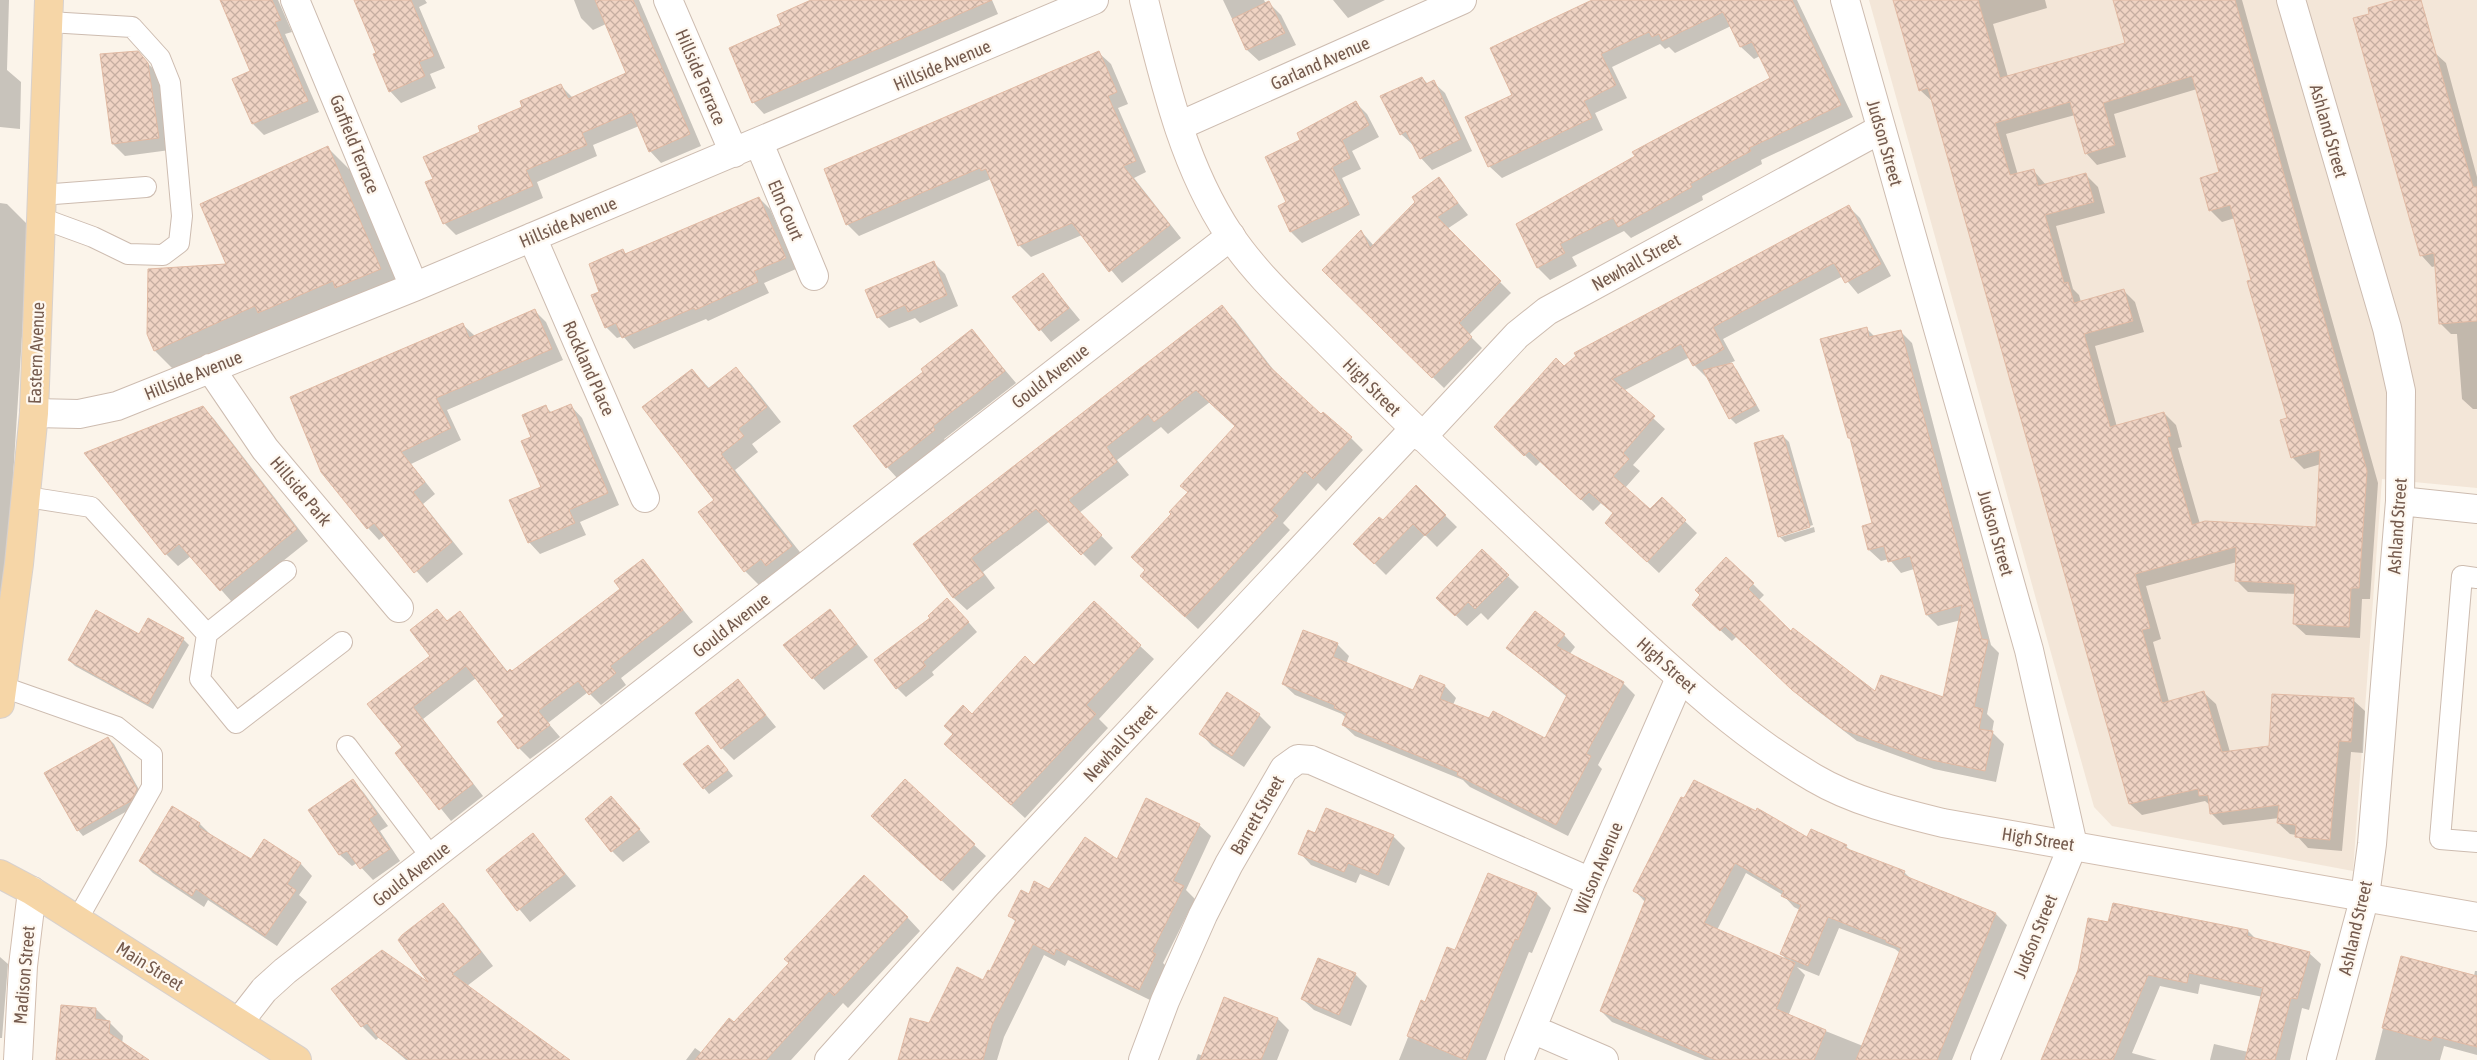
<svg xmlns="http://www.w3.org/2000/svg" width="2477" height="1060" viewBox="0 0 2477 1060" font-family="'Asap Condensed',sans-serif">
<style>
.residential{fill:#f3e6d8}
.shadow{fill:#0003;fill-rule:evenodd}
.building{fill:url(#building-cross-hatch);stroke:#e1baa4;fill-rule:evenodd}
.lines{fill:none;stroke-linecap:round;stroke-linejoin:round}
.lane-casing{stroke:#cdbcb0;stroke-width:22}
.street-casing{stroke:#cdbcb0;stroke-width:30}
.secondary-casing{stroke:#d2beb0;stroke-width:30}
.primary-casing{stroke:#d8d1cd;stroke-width:30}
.lane{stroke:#fff;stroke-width:20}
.street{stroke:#fff;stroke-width:28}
.secondary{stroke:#fff;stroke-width:28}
.primary{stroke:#f6d6a7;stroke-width:28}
.labels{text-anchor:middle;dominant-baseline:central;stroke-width:4.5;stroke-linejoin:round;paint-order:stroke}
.street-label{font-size:18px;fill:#755b4e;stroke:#fef8f0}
</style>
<defs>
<pattern id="building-cross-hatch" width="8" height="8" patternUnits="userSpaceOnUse" patternTransform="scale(1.25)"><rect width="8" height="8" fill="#efd3c3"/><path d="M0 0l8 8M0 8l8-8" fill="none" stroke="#c6aea1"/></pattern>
</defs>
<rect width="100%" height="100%" fill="#fbf4ea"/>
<!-- residential -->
<path class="residential" d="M1869,0H2477V488L2382,479L2353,871L2112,826L2094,807Z"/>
<!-- shadow -->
<path class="shadow" d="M0,0H9L7,70L21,82L20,129L0,127Z
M221,0H278L292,32L285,34L319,112L264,135L253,124L234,80L252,72Z
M355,0H425L427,3L419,7L445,68L430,74L436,88L401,103L390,91L378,53Z
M574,0H639L701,146L661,163L650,151L639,126L593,145L597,156L537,182L543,198L456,235L444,223L434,180L482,133L560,85L573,98L627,74L606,24L593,30L581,18Z
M814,0H992L998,14L764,114L753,102L783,26Z
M1223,0H1264L1266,4L1269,3L1281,15L1296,45L1259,61L1247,50Z
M1333,0H1385L1348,18Z
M1594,0H1797L1853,117L1761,160L1762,164L1702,196L1703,200L1631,238L1624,231L1572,257L1577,266L1550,280L1538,268L1517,224L1772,79L1760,56L1754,59L1741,47L1731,26L1675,53L1669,47L1665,49L1660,44L1612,67L1627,98L1595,113L1603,130L1502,178L1489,166L1514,95Z
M1894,0H2045L2047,8L1993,24L2008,77L2127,44L2114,0H2242L2378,483L2370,599H2362L2360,638L2306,635L2294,624L2296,594L2248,592L2236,580L2237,562L2146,586L2161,639L2153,642L2169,702L2204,693L2216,704L2230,752L2270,747L2353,700L2365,711L2363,753L2351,752L2342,851L2308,848L2296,835L2290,834L2278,823L2279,818L2223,825L2212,814L2211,806L2205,801L2142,815L2130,804L1933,102L1920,90ZM2197,89L2221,173L2210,210L2222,222L2235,218L2288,419L2292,457L2304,469L2321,464L2317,529L2200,524L2178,448L2182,447L2176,425L2164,413L2117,427L2095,346L2144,332L2135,302L2124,291L2081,302L2079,295L2073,289L2056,226L2105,213L2098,187L2086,175L2046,185L2033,170L2018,175L2006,134L2075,115L2086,153L2097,165L2126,157L2114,114Z
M2414,2L2425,13L2436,54L2446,63L2477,177V409H2473L2462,399L2457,334H2451L2440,323L2436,266L2432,267L2422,256L2355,19Z
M137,52L160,76L170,150L125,156L113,144Z
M1099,53L1111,64L1128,104L1118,108L1146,172L1134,178L1181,238L1122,283L1082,235L1031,257L1019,245L991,179L859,236L847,224L826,170Z
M1422,78L1428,84L1433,82L1445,93L1472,151L1432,170L1421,158L1413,145L1401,134Z
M1356,103L1367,114L1379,137L1352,151L1361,169L1342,178L1360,215L1302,243L1291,232L1279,207L1288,203L1302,141Z
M328,148L350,170L402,291L177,373L155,351L148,334L228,265Z
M1439,179L1468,215L1447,229L1511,293L1469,335L1482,348L1444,388L1323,270L1361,231L1374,246Z
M759,198L770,209L796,269L764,283L769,293L708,321L706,319L634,349L623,336L617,338L606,327L601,292L623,251L626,254Z
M0,203L7,204L29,226L7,572L0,616Z
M1849,207L1860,218L1891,276L1858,294L1843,276L1723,339L1735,361L1730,363L1737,370L1760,411L1736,424L1730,418L1708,376L1706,377L1694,365L1690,357L1623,391L1665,429L1633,465L1640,471L1625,488L1650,511L1662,499L1697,533L1659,573L1618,534L1614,514L1601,503L1593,511L1541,461L1536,466L1495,427L1564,367Z
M934,263L945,274L958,306L920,323L915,318L889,328L878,317Z
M1043,275L1080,320L1051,342L1014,298Z
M1222,307L1235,320L1279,377L1321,416L1351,438L1363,450L1326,491L1318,483L1283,523L1290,530L1198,629L1154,588L1146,571L1189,492L1236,427L1210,402L1168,434L1161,427L1117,460L1129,475L1079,513L1113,548L1095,566L1050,521L983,572L995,588L967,610L954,598L914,545Z
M535,311L546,322L563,360L447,410L461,440L411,464L435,494L423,504L463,554L427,583L385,535L379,540L368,528L322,471L462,324L475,336Z
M1866,328L1875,337L1901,332L1912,343L1991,645L1999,653L1987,714L1994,721L1992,732L2004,744L1996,782L1934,769L1857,741L1805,701L1737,636L1732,641L1705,616L1753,584L1764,595L1758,601L1791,632L1875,694L1944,699L1961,620L1938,626L1927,615L1914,569L1901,573L1889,559L1881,561L1869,550L1874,524L1853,442L1849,438Z
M972,331L1016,383L944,439L946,442L898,479L887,467L925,372Z
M736,369L751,384L781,422L752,444L758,452L735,470L807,561L760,586L745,571L715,500L692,370L710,389Z
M571,406L582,418L619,505L580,522L586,535L540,554L529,542L542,487L533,437L546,407L552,413Z
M203,407L214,419L308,541L232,602L191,556L178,566L166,554L86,454Z
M1783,436L1789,442L1813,525L1781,535V537L1814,527L1815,532L1785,542L1779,536Z
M1416,487L1457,527L1437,547L1425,535L1386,575L1355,544L1383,522Z
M1482,551L1519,587L1488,620L1481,613L1467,626L1450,610Z
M643,560L693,622L621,678L626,685L601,705L588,692L548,723L560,737L530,759L519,748L506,716L476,678L423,719L483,796L451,821L396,753L403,748L369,705L432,656L437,611L448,622L460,613L508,672H512L622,589Z
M957,609L977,632L932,672L934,675L906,697L897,688Z
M830,610L868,657L824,690L813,678Z
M149,620L183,639L189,645L153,709L75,666L69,660L140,636Z
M1304,631L1338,645L1349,656L1346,664L1414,691L1420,676L1445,686L1456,698L1453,705L1545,740L1567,697L1508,648L1564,635L1575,647L1569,655L1623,683L1635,695L1598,765L1602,769L1568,836L1470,787L1463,780L1355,736L1343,725L1346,718L1342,714L1295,695L1283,684Z
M1140,646L1154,659L1099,719L1108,728L1025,818L959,757L954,734L972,715L1034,667Z
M738,681L776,727L734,760L722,748Z
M1227,694L1259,715L1271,727L1244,767L1212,746L1201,734Z
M108,738L114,744L142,795L136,806L83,836L78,830Z
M713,752L733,776L709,794L704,788Z
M353,781L364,793L388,826L380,831L400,861L373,880L357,863L352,866L340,855L310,811Z
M905,781L986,856L953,891L884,827Z
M173,808L200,824L211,835L251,860L264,840L301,864L312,876L299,895L307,902L277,946L208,900L204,907L153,873L141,861Z
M623,810L650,842L623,862L612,851Z
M1199,825L1211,836L1186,890L1195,899L1163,963L1167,967L1150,1000L1068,960L1065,966L1044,955L1004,1037L997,1060H899L930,1025L984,982L991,973L1016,922L1010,916L1029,895L1050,890Z
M1316,834L1393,836L1405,848L1389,886L1360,874L1356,883L1311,865L1300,853Z
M533,835L576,886L530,922L487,870Z
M1808,839L1846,846L1852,852L1904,872L1913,881L1996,914L2007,925L1952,1060H1705L1612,1022L1601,1011L1645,902L1635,891ZM1746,873L1783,895L1794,907L1800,910L1781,954L1789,962L1717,930ZM1839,928L1895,949L1900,953L1863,1046L1788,1016L1805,975L1797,967L1819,976Z
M1488,874L1537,894L1551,908L1532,953L1529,952L1486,1060H1399L1422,1002L1426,1003L1456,951Z
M443,905L456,918L493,966L467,986L568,1060H406L379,1037L376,1040L362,1026L333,989L432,987Z
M907,917L920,931L848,1008L843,1003L791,1060H686L695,1048L702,1053L734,1024Z
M2109,923L2248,931L2257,940L2309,953L2321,964L2309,1010L2302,1008L2290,1060H2210L2214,1044L2248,1052L2263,997L2200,984L2198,994L2160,986L2132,1053L2157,1060H2042Z
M0,957L8,964L2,1038H0Z
M2401,957L2474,976L2475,971H2477V1055L2444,1046L2440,1060H2375Z
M1355,974L1367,986L1351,1026L1314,1010L1302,999Z
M62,1006L96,1009L123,1036L122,1044L146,1060H57Z
M1278,1019L1289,1030L1277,1060H1196L1198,1054L1203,1056Z"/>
<!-- building -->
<path class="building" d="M220,0H272L281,20L275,22L308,101L252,124L232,79L250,71Z
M354,0H411L434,56L419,62L425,76L389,92L373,54L376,53Z
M595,0H633L690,134L649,152L632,112L582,133L587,145L526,170L533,186L443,224L425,182L433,179L423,157L480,132L478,126L522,107L520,101L561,84L568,99L626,73Z
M811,0H992L752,103L729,48L781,25L777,15Z
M1592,0H1792L1841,105L1749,148L1751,151L1690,184L1692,187L1618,227L1613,218L1560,244L1565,253L1537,268L1516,224L1635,156L1632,152L1770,78L1752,42L1740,47L1723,12L1662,41L1659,34L1652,37L1649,32L1601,54L1616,85L1584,101L1592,118L1488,167L1465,117L1512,95L1490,48Z
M1893,0H1978L2000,78L2125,43L2113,0H2235L2367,471L2359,588H2351L2349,627L2293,624L2295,584L2235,581L2236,547L2135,574L2150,628L2142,630L2162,703L2204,691L2222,752L2269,746L2272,694L2354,698L2351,742L2339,741L2330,840L2295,837L2296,825L2277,823L2279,805L2210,814L2208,795L2199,796L2198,789L2129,804L1928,88L1919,91ZM2192,76L2219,172L2200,178L2209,211L2230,205L2251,280L2247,281L2287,418L2280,420L2291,458L2320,450L2316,527L2205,521L2192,525L2167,437L2171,436L2164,412L2110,427L2084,334L2133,321L2124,289L2074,303L2068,282L2064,283L2045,215L2094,202L2086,173L2038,186L2034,169L2010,175L1995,123L2070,102L2085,154L2115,145L2103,103Z
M2396,0H2421L2473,187H2477V321L2439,324L2434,253L2420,256L2353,18L2369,14L2368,8Z
M1269,1L1285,33L1246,50L1232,19Z
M138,51L148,63L159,138L112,144L100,54Z
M1099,51L1117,92L1108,96L1136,161L1123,166L1170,225L1109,272L1072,223L1018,246L986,169L981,171L980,168L846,225L824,169Z
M1422,77L1426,84L1434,80L1461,139L1420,159L1406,131L1400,135L1380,96Z
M1356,101L1369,125L1342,140L1350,158L1332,167L1349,204L1290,232L1278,206L1286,202L1265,157L1300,140L1297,133Z
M328,146L381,269L335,288L333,281L258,313L255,306L154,351L147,334L148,269L226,264L200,204Z
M1439,177L1458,203L1437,217L1501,281L1459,323L1472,337L1432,378L1322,270L1361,230L1370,248L1415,202L1412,197Z
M759,197L786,258L754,271L758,282L695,310L694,308L622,338L616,323L605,328L591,295L599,292L589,264L623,249L625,254Z
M1849,205L1881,264L1845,283L1834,263L1713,327L1724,349L1693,366L1681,344L1612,379L1655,416L1623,453L1629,459L1613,476L1650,509L1662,497L1686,520L1647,562L1605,523L1613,513L1589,492L1581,500L1529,451L1524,456L1494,427L1556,358L1564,366L1576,356L1574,353Z
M934,261L947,295L908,312L905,305L877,318L865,290Z
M1043,273L1069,308L1039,331L1012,297Z
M1222,305L1269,366L1321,414L1323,412L1352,437L1313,479L1305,471L1271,510L1278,516L1185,617L1140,576L1145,570L1131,557L1171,514L1169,512L1188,492L1180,486L1235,426L1196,390L1154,422L1148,414L1106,447L1117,462L1068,500L1102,535L1081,555L1036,509L971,558L984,575L953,598L913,544Z
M535,309L552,349L436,398L451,428L401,452L425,482L413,492L452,542L414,573L374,523L367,529L321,472L290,397L463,323L469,338Z
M1867,327L1869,337L1901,330L1982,639L1988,640L1974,707L1983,709L1979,729L1993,731L1985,771L1922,758L1844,730L1792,690L1725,626L1720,631L1692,605L1700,595L1695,590L1726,557L1754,583L1748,589L1791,631L1793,628L1875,691L1881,675L1943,697L1962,605L1926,615L1910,556L1888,562L1884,546L1868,550L1862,526L1872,523L1850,438H1848L1820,339Z
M972,329L1005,371L933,426L935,430L886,468L853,426L923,372L921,369Z
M1732,363L1756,405L1729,419L1703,370Z
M736,367L767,407L738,429L744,436L721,454L792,546L766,566L761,559L744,572L698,512L714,500L642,407L692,369L708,389Z
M571,404L608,493L569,510L575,523L528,543L509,500L541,487L521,441L531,437L522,415L546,405L549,413Z
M203,406L297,529L220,591L179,544L165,555L84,453Z
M1783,435L1810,527L1778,537L1754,443Z
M1416,485L1446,515L1425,536L1413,524L1374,564L1353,544L1379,517L1383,520Z
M1482,549L1509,575L1475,609L1468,602L1455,616L1436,598Z
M643,559L683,610L610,666L616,673L589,695L578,681L538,711L550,725L518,749L497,722L504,716L466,666L413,707L473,784L439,810L395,753L402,747L367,704L430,656L410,630L437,609L447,621L460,611L507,672L510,669L512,671L620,589L614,581Z
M947,598L969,622L923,662L926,666L896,689L874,660L930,618L928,616Z
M1094,601L1141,645L1086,705L1096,714L1011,805L944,744L953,734L944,726L963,705L972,714L1025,656L1034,665Z
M830,609L857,644L812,679L783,645Z
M96,610L139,634L148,618L184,638L148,704L68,660Z
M1535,611L1565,634L1556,646L1624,682L1586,754L1591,756L1556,825L1457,775L1458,772L1342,725L1347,713L1334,708L1335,705L1282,684L1303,630L1338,643L1333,657L1413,690L1420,675L1445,685L1440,699L1489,718L1493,711L1545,738L1567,695L1506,648Z
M738,679L766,715L721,749L695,713Z
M1227,692L1260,714L1232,756L1199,734Z
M108,737L137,789L131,801L77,831L44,773Z
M708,745L728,770L703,789L683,764Z
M353,779L377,814L369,819L390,849L360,869L347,851L339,855L308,810Z
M905,779L975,844L941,881L871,816Z
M1694,780L1756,811L1757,808L1807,837L1811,829L1847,845L1845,848L1905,871L1903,875L1996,913L1937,1060H1856L1901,948L1886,942V940L1828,917L1808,966L1780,954L1801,905L1781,896L1784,891L1735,863L1704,923L1795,963L1776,1009L1826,1030L1814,1060H1716L1600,1011L1646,898L1633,891L1681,797L1684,798Z
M611,796L640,829L611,852L585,819Z
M1146,798L1200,824L1173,881L1184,886L1152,952L1156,954L1139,990L1056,949L1054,955L1033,944L992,1025L983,1060H898L910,1018L929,1023L957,967L983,980L988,970L990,971L1016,920L1008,916L1021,890L1029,894L1034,881L1049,889L1085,837L1117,859Z
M172,806L200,823L198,827L251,859L264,839L301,863L287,884L296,890L265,936L196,889L192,896L139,861Z
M1326,808L1394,835L1378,875L1348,863L1344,872L1298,854L1308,830L1315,833Z
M533,833L565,874L517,911L486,870Z
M1488,873L1537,893L1518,940L1515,939L1466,1060L1407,1036L1421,1000L1425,1002L1447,947L1455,950Z
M864,875L908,917L834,996L829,991L766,1060H695L729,1018L734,1022L789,963L784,959Z
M443,903L481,952L452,974L570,1060H409L378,1037L367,1023L361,1027L331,989L382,950L428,982L398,940L402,935Z
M2113,903L2248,930L2247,936L2310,952L2297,999L2291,998L2275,1060H2245L2263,988L2189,973L2187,983L2148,975L2113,1060H2041L2078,970L2088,918L2108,922Z
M2401,956L2477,976V1047L2433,1036L2431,1041L2382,1028Z
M1318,958L1356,973L1339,1015L1301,999Z
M1224,997L1278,1018L1261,1060H1200Z
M61,1005L96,1008L95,1019L110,1021L109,1033L149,1060H56Z"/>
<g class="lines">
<defs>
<path id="lane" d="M41,195L146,187
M41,218L93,237L128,254L163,255L179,243L182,216L170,83L160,58L132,27L49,22
M27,497L91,507L207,634L200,679L236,723L342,642
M2477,578L2462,576L2440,839L2477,842
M207,634L286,571
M3,687L117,727L152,755V787L77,920
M347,746L432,858"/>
<path id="street" d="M295,0L414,287
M668,0L734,153
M1845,0L2029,650L2073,845L1985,1060
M2291,0L2387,328L2401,391L2400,501L2372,844L2365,896L2321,1060
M1179,126L1462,0
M759,143L814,276
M532,237L645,498
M210,368L265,449L399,608
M34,413L79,414L117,406L414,287L1094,0
M1422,437L1517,335L1547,311L1881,129
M2400,501L2477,509
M239,1022L264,990L285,971L1231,236
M1532,1029L1604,1060
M829,1060L987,884L1414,429
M1143,1060L1165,1001L1203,915L1229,864L1284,769L1298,759L1311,760L1591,882
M1519,1060L1591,882L1680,678"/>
<path id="secondary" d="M1144,0C1164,80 1183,165 1229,234C1255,273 1289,304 1321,336C1366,381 1411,426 1458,470C1511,520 1565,571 1618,621C1680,678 1741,735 1814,778C1853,801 1898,812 1943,823L2477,917
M18,1060L23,966L32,891"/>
<path id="primary" d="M0,704L19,564L34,413L49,0
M0,874L32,891L297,1060"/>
</defs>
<!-- lane casing -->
<use href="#lane" class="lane-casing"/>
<!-- street casing -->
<use href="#street" class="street-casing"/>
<!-- secondary casing -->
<use href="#secondary" class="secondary-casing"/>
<!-- primary casing -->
<use href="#primary" class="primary-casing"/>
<!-- lane -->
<use href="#lane" class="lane"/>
<!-- street -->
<use href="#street" class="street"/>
<!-- secondary -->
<use href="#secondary" class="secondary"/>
<!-- primary -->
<use href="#primary" class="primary"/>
</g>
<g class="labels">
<!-- street labels -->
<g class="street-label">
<text transform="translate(1320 63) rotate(-24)">Garland Avenue</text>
<text transform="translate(942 65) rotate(-23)">Hillside Avenue</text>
<text transform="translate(701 77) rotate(67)">Hillside Terrace</text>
<text transform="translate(2329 131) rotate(74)">Ashland Street</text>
<text transform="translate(1885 143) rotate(74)">Judson Street</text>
<text transform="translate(355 144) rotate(68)">Garfield Terrace</text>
<text transform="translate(786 210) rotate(67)">Elm Court</text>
<text transform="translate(568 222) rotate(-23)">Hillside Avenue</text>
<text transform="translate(1636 262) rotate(-29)">Newhall Street</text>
<text transform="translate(36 353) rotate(-88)">Eastern Avenue</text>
<text transform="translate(589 368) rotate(66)">Rockland Place</text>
<text transform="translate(193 375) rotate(-22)">Hillside Avenue</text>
<text transform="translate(1050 376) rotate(-38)">Gould Avenue</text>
<text transform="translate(1372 387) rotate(45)">High Street</text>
<text transform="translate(301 491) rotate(50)">Hillside Park</text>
<text transform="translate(2397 526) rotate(-86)">Ashland Street</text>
<text transform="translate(1996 533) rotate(74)">Judson Street</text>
<text transform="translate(731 625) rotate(-38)">Gould Avenue</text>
<text transform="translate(1667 665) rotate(42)">High Street</text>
<text transform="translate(1120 743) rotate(-47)">Newhall Street</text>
<text transform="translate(1257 815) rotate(-60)">Barrett Street</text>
<text transform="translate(2038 839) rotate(9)">High Street</text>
<text transform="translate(1598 868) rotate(-67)">Wilson Avenue</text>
<text transform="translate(411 874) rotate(-38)">Gould Avenue</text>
<text transform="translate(2355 928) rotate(-77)">Ashland Street</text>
<text transform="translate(2035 936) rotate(-68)">Judson Street</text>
<text transform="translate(150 966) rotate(32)">Main Street</text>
<text transform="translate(24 975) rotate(-85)">Madison Street</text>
</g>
</g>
</svg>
